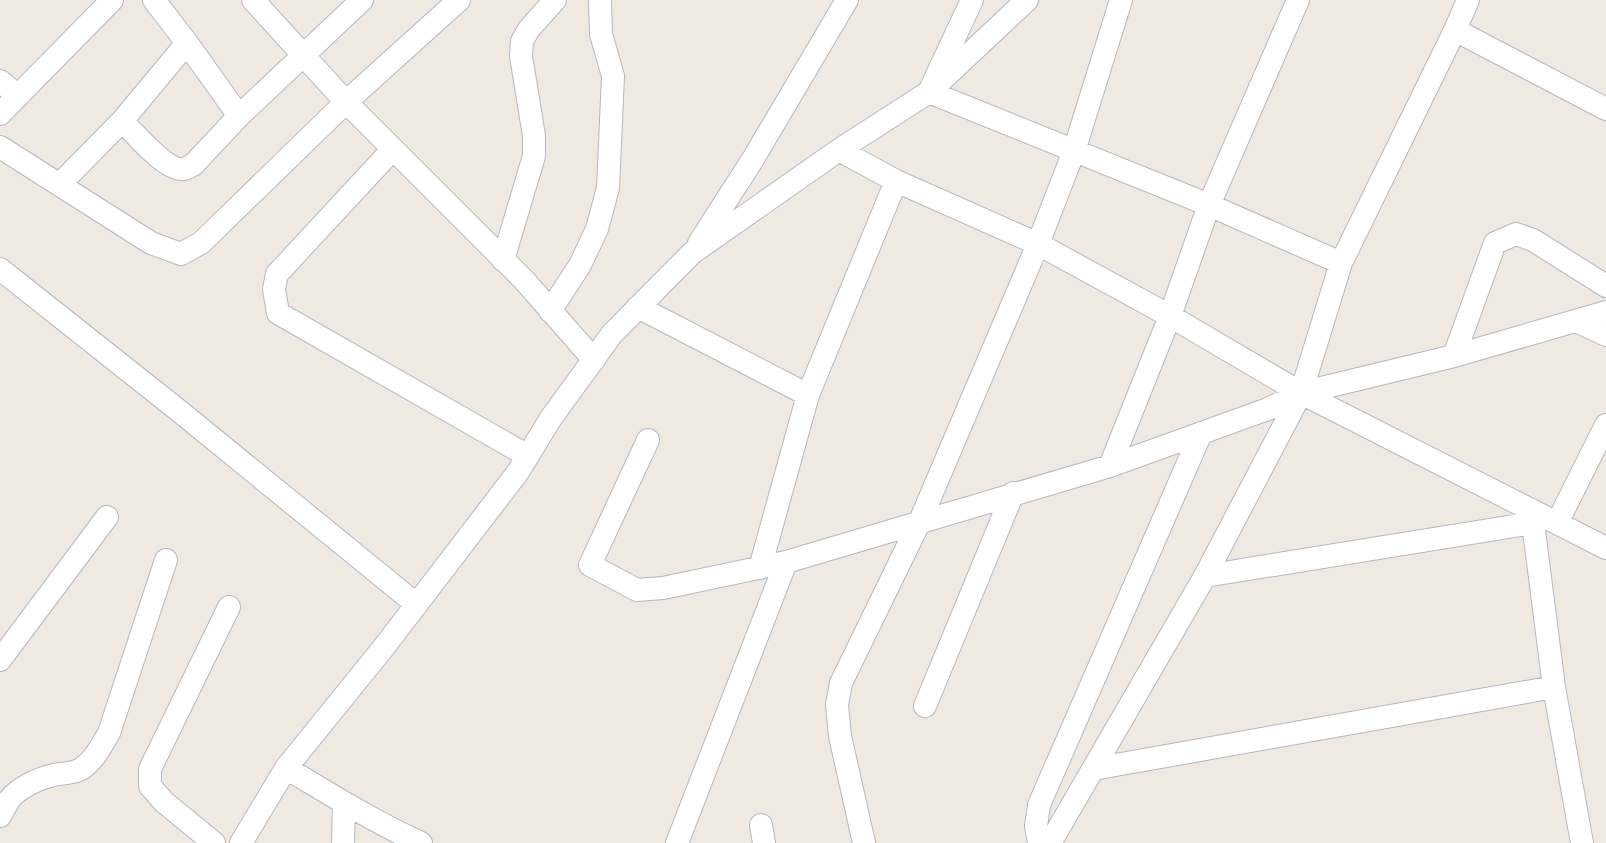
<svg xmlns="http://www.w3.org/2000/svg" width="1606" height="843" viewBox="0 0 1606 843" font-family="Helvetica,sans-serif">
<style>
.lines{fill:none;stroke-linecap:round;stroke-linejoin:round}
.minor-casing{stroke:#b4b7c1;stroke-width:24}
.minor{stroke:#fff;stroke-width:22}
</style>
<rect width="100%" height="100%" fill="#efe9e1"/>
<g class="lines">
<defs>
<path id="minor" d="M154,0L187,43L239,116
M253,0L346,102L524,280L594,360
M972,0L929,92L1209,205L1341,263
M1455,30L1468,0
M0,81L18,96
M0,114L112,0
M122,121C134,132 166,172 184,169C186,169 190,166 193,165L239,116L362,0
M0,147L151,243L181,254L201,243L346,102L459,0
M393,149L277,274L274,289L278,313L528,456
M839,150L896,181L1038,244L1170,316L1301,393L1341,263L1455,30L1606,109
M60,184L122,121L187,43
M699,243L753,159L847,0
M503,260L534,156V136L521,56L522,41L529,29L555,0
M0,269L178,410L416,604
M638,307L808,395
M550,311L580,265L597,229L608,188L613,76L601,34L600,0
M1576,321L1606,335
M1454,356L1495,243L1516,234L1533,240L1606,286
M648,440L590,565L637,590L663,588L786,562L1110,466L1268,409L1301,393L1454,356L1606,312
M1110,466L1170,316L1209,205L1298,0
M1530,509L1533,523L1554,687L1582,843
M1557,523L1606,425
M760,568L808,395L896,181
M1205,576L1533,523
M0,660L107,517
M925,706L1013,493
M286,768C330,794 374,822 421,843
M1093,769L1554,687
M0,816C3,811 6,805 9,800C18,788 39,778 54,775C63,773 72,774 81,769C94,761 101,746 109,733L166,560
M761,825L764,843
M214,843L164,802L150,786V769L229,607
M241,843L286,768L384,647L518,472L551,418L612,334L692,253L839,150L929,92L1027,0
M343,843L344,803
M677,843L786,562
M864,843L840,736L837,705L841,683L920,521L1038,244L1074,151L1121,0
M1039,843L1036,826L1039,805L1201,433
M1050,843L1205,576L1301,393L1606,548"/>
</defs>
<!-- minor casing -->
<use href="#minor" class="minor-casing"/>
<!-- minor -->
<use href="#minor" class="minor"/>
</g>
</svg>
